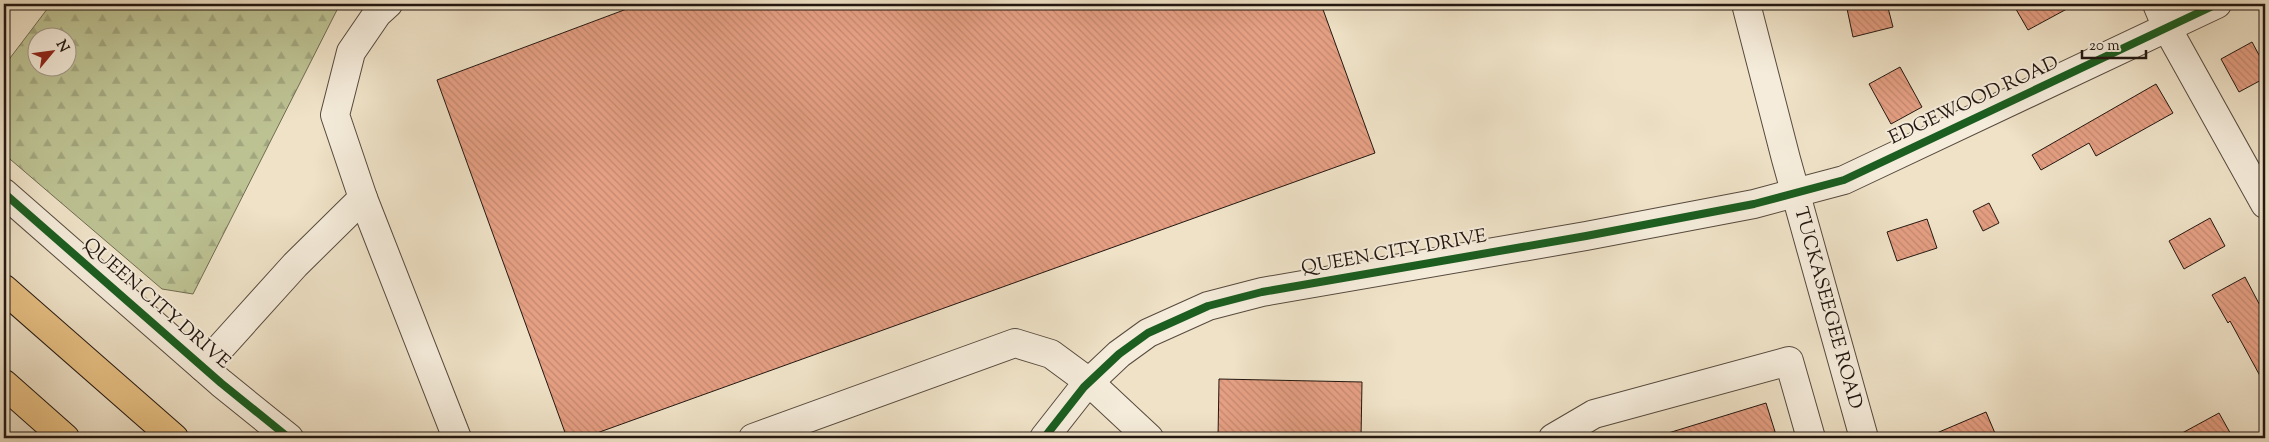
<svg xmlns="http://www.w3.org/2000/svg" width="2269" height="442" viewBox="0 0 2269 442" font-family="'Sorts Mill Goudy',serif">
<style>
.forest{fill:url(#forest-firs);stroke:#706c52;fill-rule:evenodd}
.building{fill:url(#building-back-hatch);stroke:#231711}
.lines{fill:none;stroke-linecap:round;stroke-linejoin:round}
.minor-casing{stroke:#564a3e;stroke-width:30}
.highway-casing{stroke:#231711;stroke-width:30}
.minor{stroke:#f5ecdb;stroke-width:28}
.highway{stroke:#e8c184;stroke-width:28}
.cycleway-casing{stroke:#f5ecdb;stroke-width:11}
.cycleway{stroke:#1b5e20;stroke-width:8}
.labels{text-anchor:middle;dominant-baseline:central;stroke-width:4;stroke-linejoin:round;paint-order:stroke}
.street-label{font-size:19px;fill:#231711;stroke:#f5ecdb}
</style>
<defs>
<pattern id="forest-firs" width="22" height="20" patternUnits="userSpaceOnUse" patternTransform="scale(1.25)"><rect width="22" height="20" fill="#bdc293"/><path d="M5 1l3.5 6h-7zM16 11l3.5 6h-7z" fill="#a2a67e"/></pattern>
<pattern id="building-back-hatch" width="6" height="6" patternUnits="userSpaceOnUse" patternTransform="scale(1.25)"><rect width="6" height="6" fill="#e59f83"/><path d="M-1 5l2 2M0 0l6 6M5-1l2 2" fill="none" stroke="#c48870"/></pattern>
</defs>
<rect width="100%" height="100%" fill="#efe2c7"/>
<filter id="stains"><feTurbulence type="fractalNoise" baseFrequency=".004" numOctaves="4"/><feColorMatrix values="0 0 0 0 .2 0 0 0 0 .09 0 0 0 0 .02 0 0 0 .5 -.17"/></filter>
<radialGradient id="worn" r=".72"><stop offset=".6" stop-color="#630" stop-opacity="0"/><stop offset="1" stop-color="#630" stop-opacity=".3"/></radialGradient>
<!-- forest -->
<path class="forest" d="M51,4H340L193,294L162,289L4,154V66ZM38,38H68V68H38Z"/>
<!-- building -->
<path class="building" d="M640,4H1321L1375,153L583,438H567L437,80Z
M1846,4H1887L1893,27L1853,37Z
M2013,4H2076L2028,30Z
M2252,42L2265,66V78L2239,92L2221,59Z
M1900,67L1922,107L1891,124L1869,84Z
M2156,84L2173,113L2096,156L2089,143L2041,170L2032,155Z
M1989,203L1999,223L1983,231L1973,211Z
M2210,218L2225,246L2184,269L2169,241Z
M1927,219L1937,248L1897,261L1887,232Z
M2245,277L2265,315V385L2230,321L2228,323L2212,295Z
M1219,379L1362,382L1361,438H1218Z
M1766,403L1777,438H1666L1665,434Z
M1986,412L1997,438H1925Z
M2219,413L2233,438H2173Z"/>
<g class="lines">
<defs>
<g id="minor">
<path id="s1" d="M1746,4L1786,159L1864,438"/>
<path d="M2157,4L2167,28L2265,204"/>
<path d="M4,193L221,383L289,438"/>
<path d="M363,198L457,438"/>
<path d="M203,367L295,265L363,198L335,115L351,52L377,14L388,4"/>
<path d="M753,438L1015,343L1051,354L1089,382L1149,438"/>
<path d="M1044,438L1084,387L1119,354L1148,333L1208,306L1262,292L1586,236L1754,204L1844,180L2217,4"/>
<path d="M1553,438L1594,414L1789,361L1811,438"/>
</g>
<path id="highway" d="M4,289L174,438
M4,384L65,438"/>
</defs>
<!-- minor casing -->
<use href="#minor" class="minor-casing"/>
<!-- highway casing -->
<use href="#highway" class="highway-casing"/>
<!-- minor -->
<use href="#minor" class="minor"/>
<!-- highway -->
<use href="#highway" class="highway"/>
<defs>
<path id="cycleway" d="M4,193L221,383L289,438
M1044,438L1084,387L1119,354L1148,333L1208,306L1262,292L1586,236L1754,204L1844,180L2217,4"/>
</defs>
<!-- cycleway casing -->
<use href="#cycleway" class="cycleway-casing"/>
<!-- cycleway -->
<use href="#cycleway" class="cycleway"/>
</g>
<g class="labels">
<!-- street labels -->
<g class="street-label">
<text transform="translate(1974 101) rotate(-25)">EDGEWOOD ROAD</text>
<text transform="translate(1394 253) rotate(-10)">QUEEN CITY DRIVE</text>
<text transform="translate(156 304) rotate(41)">QUEEN CITY DRIVE</text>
<text stroke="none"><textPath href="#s1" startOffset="315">TUCKASEEGEE ROAD</textPath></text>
</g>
</g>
<!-- margin -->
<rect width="2269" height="442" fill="none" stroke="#efe2c7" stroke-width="20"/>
<rect x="5" y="5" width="2259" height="432" fill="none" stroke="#231711" stroke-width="2.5"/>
<rect x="10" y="10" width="2249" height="422" fill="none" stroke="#231711"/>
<!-- north arrow -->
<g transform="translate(52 52) rotate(61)"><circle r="24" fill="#f5ecdb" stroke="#a1978a"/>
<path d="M0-4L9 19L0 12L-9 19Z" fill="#8f2418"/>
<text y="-8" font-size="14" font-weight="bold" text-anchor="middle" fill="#231711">N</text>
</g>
<!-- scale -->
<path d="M2082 50v8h64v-8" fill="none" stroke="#231711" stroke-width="2.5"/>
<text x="2089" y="50" font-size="15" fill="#231711" stroke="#f5ecdb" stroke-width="4" paint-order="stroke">20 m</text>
<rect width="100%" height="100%" filter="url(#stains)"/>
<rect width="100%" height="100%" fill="url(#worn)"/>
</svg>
